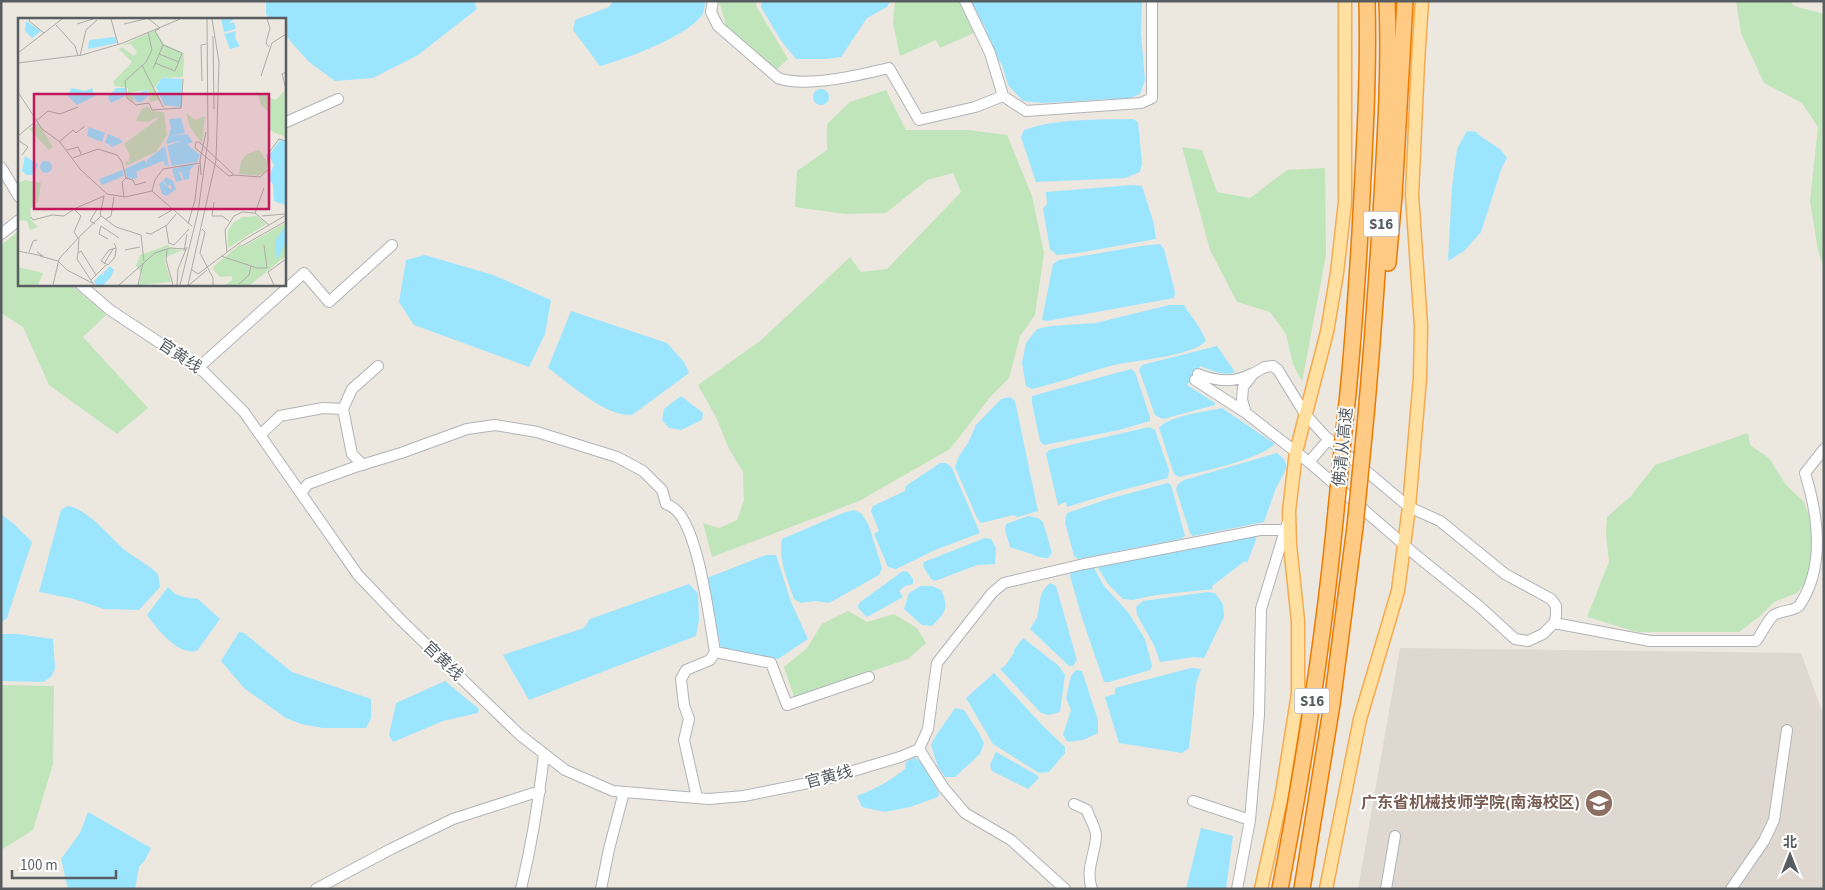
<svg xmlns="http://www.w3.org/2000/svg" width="1825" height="890" viewBox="0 0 1825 890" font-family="'Source Sans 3','Noto Sans SC',sans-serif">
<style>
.education{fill:#ded8d0}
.green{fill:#c1e5ba}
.water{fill:#9ce5ff}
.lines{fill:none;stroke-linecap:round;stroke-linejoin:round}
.minor-casing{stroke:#b0b4b8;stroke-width:12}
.major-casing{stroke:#f4aa50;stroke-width:15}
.highway-casing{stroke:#eb7a00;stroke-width:18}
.minor{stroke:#fff;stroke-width:10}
.major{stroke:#ffe0a1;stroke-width:12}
.highway{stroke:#ffca83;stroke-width:15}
.highway-bridge-casing{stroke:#eb7a00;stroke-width:18;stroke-linecap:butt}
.highway-bridge{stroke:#ffca83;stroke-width:15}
.labels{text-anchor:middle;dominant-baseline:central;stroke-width:4;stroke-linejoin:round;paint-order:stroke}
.shield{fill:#fff;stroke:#8a8e90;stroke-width:1}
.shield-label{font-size:15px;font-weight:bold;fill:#585d61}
.street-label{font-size:16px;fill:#585d61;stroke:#fff}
.education-label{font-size:16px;font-weight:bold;fill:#785e54;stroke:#fff;text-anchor:end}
.inset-road{fill:none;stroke:#adaca9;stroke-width:1}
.view{fill:#c2185b;fill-opacity:0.15;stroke:#c2185b;stroke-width:2.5}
.inset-edge{fill:none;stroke:#585d61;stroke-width:2.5}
</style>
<rect width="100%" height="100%" fill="#ece7df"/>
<!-- education -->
<path class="education" d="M1400,648L1801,653L1824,717V889H1358Z"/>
<!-- green -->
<path class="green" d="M719,1H757L756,6L788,59L776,70L727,29Z
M895,1H959L974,33L940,48L936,40L900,56L893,23Z
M1736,1H1790L1794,6L1824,14V270L1818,250L1810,201L1818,127L1802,103L1764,83L1741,33Z
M886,90L906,130H968L1007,135L1032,196L1044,253L1035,315L1020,336L1009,378L991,396L950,449L859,501L712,557L703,523L719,528L737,520L744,500L743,472L729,449L717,419L698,385L760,341L850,257L861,272L887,269L961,192L953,173L927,180L886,213L845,214L795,207L797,171L827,150V124L850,102Z
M1182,147L1202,150L1217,192L1250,198L1287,170L1325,168L1326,255L1302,382L1293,364L1286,334L1270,312L1237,302L1210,250Z
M19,231V284H70L106,315L83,337L148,408L117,434L49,385L23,327L1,313V245Z
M1748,433L1750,445L1769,458L1786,485L1804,502L1815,534L1816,556L1807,580L1797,593L1774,602L1760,616L1739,632H1637L1587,617L1609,562L1606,533L1607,517L1631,496L1655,465Z
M848,611L867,622L894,614L917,628L926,643L908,659L794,697L784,667L807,648L822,624Z
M1,685L54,686L53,764L33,830L1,850Z"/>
<!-- water -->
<path class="water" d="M266,1H474L477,9L418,55L373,78L335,81L309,62L284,34V19H270L266,14Z
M613,1H705C705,5 704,10 703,13C692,35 623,60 600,66L573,30L575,20L609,7Z
M762,1H891L887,7L867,18L841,57L826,59H796L782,42L761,7Z
M969,1H1142L1141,34L1145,80L1140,94L1130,98L1042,103L1023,101L1008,85L1002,65L992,49L985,27Z
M813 97a8 8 0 1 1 16 0a8 8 0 1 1-16 0Z
M1133,119L1138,122L1142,163L1140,172L1125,178L1036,182L1021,137L1024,130C1059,118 1096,120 1133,119Z
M1467,131L1477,132V134L1500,149L1507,158L1502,167L1481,232L1464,251L1448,261L1452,187L1457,149Z
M1132,185L1142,186L1154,224L1156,239L1078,253L1057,255L1050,249L1043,209L1047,204L1046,192Z
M1160,244L1164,249L1175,292L1174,298L1047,321L1042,320L1053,264L1059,260L1141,246Z
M425,255L493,275L551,300L545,334L529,367L414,325L399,302L406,260Z
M1169,305H1184C1192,318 1201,327 1206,341C1191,357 1133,360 1110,366C1084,373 1058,383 1032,389L1026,386L1022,363L1026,343L1037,329L1051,326L1096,323Z
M571,311L667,343L684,362L689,373L632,415C606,417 570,384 548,368Z
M1217,346L1235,372C1224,377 1211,370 1200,366L1187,385L1215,403V405L1163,419L1155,415L1139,370L1142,365Z
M1131,369L1135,372L1150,417V421L1119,430L1044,445L1040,441L1032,403V396Z
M681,396L703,413L702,420L681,430L669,428L662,420L664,409Z
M1010,397L1015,401L1038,511L1018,517L1013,515L981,523L977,518L955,467L959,456L968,443L976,425L1001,399Z
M1222,408L1275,444C1257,460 1204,471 1179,477L1174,474L1159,428C1170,415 1205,412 1222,408Z
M1149,427L1155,430L1169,470L1168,478L1122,490L1067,507L1066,502L1058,505L1046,454L1049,450Z
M1277,453L1283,458L1287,467L1276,488L1264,522L1193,536L1190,533L1176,489L1178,484L1184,480Z
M940,463H946L952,468L980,533L935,550L896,569L888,567L874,534L879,531L871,511L873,506L905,491L906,486Z
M1168,483L1171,485L1185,536L1180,539L1078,559L1074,556L1065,522L1067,513L1108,499Z
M67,506C88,508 110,538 126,551C137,559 149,565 158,574L160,587L139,610L104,609L74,599L39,592L61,510Z
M854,510L862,514L869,526L882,568L879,575L829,603L815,601L801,603L794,599C788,581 778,559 782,539L843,513Z
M1,514L14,524L32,542L7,618L1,623Z
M1028,516L1038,518L1043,522L1052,553L1048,558H1043L1010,547L1005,530L1006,524Z
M1257,534L1256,540L1247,563L1245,561L1212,586L1213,589L1156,595L1132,600L1123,599L1108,584L1098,568L1101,563Z
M985,538L991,539L996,548L995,564L977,565L935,581L931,579L923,566L924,562Z
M766,555H776L791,602L808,639L778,659L721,649L707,578Z
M1093,566L1104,586L1128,612L1145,639L1152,666L1150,670L1109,682H1104L1083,621L1070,576L1072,569Z
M903,571L908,572L913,579V584L905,586L899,591L903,597L867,617L858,608L859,603Z
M1050,583L1056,586L1077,660L1073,666H1069L1030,629C1032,625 1035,621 1037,618C1041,604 1037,594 1050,583Z
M689,584L698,593L699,620L696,636L529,700L503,655L584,628L590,619Z
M921,586H932L941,590C949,608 946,612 932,626L922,625L904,609L909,593Z
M168,587L175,594L184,597L198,599L220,619L197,651C177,655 158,630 147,615Z
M1208,592L1215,593L1223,604L1224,617L1204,658L1194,657L1160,662L1154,645L1137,615L1136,607L1143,601Z
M239,632L244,633L292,672L371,699V718L366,728H323L301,724L286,718L245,689L221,661Z
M1,634H17L53,639L55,669L51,677L43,682L1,681Z
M1023,638L1059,666L1065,675L1060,712L1049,715L1041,713L1000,669L1005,666L1014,653V650Z
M1191,668L1201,669L1196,684L1189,748L1182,753L1119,743L1105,697L1115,694V688Z
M1076,670L1082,671L1098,720V733L1083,740L1068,742L1063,735L1071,710L1066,698L1071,676Z
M994,673L1042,725L1065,747V753L1049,772L1039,773L993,744L966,698Z
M445,681L479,709L478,713L443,721L393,742L389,735L396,703Z
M955,708L964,710L979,733L984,743L980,754L955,777H945L938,767L931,745C937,732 947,721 955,708Z
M996,752L1037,775L1039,778L1028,789L992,771L990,765Z
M915,757L922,764L939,793L938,797L910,807L885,812L862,807L857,796C875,789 890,781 905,769L906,762Z
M88,812L151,848L145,860L139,867L135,889H68L61,859L80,833Z
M1201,828L1233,836L1226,889H1186Z"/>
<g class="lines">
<defs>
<path id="minor" d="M713,1L711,12L718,26L778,78C806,88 860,75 889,68L919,120L975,107L1003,96L1026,111L1141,103L1152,98V1
M965,1L990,53L1003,96
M284,123L338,99
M1,167L19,197
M1,234L19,220
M80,284L110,310L204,372L244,412L358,575L401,620L520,735L565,770L613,791L709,799L744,796L823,780L900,757L919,749
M1273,366L1278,370L1305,414L1326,437L1409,507L1440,521L1505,574L1551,599L1556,606V616L1554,623L1543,634L1528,641L1515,639L1480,607L1417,556L1310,463L1246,413L1242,400L1243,387L1254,373L1265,367Z
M198,368L304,273L329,302L392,245
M1198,374C1215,381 1233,384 1251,374
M1195,380L1246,413
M343,409L352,389L378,366
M260,435L280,416L323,408L343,409L352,454L363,465
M1309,462L1329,439
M301,493L308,484L355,467L401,453L467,429L495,425L537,432L617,457L643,471L662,490L666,504C669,505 673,507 676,510C699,532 709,618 715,652L710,660L686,670L681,679L684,705L689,719L684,740L697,798
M1554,623L1650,641H1756C1761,635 1768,619 1774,615C1781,610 1792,612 1799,606C1825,568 1819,518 1805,473L1824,449
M715,652L771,663L787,705L869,677
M919,749L928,729L937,663L992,593L1004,583L1084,564L1260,530H1285
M919,749L943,787L965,813L1011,840L1065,889
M1193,801L1250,820
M1074,804L1087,810C1089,818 1097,829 1096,837C1095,854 1085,871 1092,889
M316,889L391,849L453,819L540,791
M521,889C532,843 539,800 544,754
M601,889L609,849L624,792
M1237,889L1250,820L1259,715L1261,609L1287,524
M1386,889L1395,836
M1731,889L1764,841L1774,820L1787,730"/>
<path id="major" d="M1261,889L1281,799L1298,694V621L1290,545L1289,511L1296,452L1327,332L1337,273L1345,202V1
M1326,889L1360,719L1398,591L1409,507L1420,378L1421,326L1412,195L1418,62L1422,1"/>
<path id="highway" d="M1388,263L1394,196L1405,1
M1344,430C1352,364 1356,299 1360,233C1364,156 1369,79 1367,1
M1363,446C1371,369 1376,292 1381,214C1385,143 1390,72 1387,1
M1280,889C1304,764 1324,638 1336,511
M1302,889L1332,704L1355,527"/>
</defs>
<!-- minor casing -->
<use href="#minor" class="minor-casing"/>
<!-- major casing -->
<use href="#major" class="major-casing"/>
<!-- highway casing -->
<use href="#highway" class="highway-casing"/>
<!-- minor -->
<use href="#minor" class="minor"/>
<!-- major -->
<use href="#major" class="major"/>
<!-- highway -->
<use href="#highway" class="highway"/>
<defs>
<path id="highway-bridge" d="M1336,511L1344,430
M1355,527L1363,446"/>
</defs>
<!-- highway-bridge casing -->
<use href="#highway-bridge" class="highway-bridge-casing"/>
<!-- highway-bridge -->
<use href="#highway-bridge" class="highway-bridge"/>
</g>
<!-- icons -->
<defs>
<symbol id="university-disc" viewBox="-11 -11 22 22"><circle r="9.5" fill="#8d6e63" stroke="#fff"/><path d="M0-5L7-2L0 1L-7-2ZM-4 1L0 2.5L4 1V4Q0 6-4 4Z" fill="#fff"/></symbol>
</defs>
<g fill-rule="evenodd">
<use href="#university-disc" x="1583" y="787" width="32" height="32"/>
</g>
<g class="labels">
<!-- shield labels -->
<g class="shield">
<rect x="1363.5" y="211.5" width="35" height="25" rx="4"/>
<rect x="1294.5" y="688.5" width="35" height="25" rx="4"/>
</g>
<g class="shield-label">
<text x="1381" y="224">S16</text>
<text x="1312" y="701">S16</text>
</g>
<!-- street labels -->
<g class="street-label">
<text transform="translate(180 356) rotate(34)">官黄线</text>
<text transform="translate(1343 447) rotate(-84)">佛清从高速</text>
<text transform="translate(443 661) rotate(44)">官黄线</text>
<text transform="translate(829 777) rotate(-15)">官黄线</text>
</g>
<!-- education labels -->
<g class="education-label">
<text x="1580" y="803">广东省机械技师学院(南海校区)</text>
</g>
</g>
<!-- overview -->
<g transform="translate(18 18)">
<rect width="268" height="268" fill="#ece7df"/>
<path d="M137,12L146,26L166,35L165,59L144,60L136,70L142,81L137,83L132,84L130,72L114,74L116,85L110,80V70L97,68L95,64L114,44L101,31L104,29L116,38L119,34L113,26L105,27ZM267,72V119L251,112L250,93L243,87L239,74L258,82ZM130,88L133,93L146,94L149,117L138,134L108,148L107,144L111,143L112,137L106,126L140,101L139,99L130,104L118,103L123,92ZM168,95L177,102L187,98L184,126L172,109ZM20,105L35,129L31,132L11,111ZM241,132L250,145L248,153L240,158L221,156L223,143L229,136ZM7,162L23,165L20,183L12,191L13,202L20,209L12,212L9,203L0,202V165ZM239,198L248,206L210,230V213L215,205L225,199ZM267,205V239L232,267H207L214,262V258L202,259L194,250L222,226L225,229ZM150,227L153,231L164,232L146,240L153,264L121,267L124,256L118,248L122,237ZM0,249L25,255L20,267H0Z" fill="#c1e5ba"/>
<path d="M203,1H216L210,6L216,4L218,11L206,14ZM8,3L23,13L14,20L7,13ZM218,13L217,20L222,28L212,31L206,16ZM97,19L99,25L70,31L71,22ZM144,60L164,61L163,89L146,87L138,69ZM53,70L67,73L74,70L77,78L59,87L50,78ZM98,70H108L107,78L93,85L90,79ZM129,72L131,77L124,84H119L114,77ZM163,100L167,115L152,118L169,116L175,124L169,126L182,137L179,144L154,148L149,128L163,123L148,126L153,110L151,101ZM71,109L87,115L84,124L69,118ZM90,116L102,121L105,124L94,129L87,124ZM262,122L267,123V187L256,183L255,166L250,161L256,147L251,137ZM147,128L151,148L146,147L147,143L142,144L118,154L120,159L116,161L109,160L107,151L126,142L129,145V142ZM7,138L20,146L16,157H9L4,153ZM22 149a6 6 0 1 1 12 0a6 6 0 1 1-12 0ZM178,145L172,152L171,161L166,162L163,154H161L164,162L158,164L154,151ZM105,152L106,158L84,167L81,161ZM148,159L155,163L158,171L149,178L144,176L141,166L144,163L153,172V167L150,168L145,163ZM267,209V225L259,243L257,223ZM92,248L96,252L93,259L85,267H78L76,263L83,256L86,257L85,255Z" fill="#9ce5ff"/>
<path class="inset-road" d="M12,1L11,3L26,15M93,1L100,26M131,1L142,10L137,13L145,27L164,35L157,53L137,45M249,1L252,10L248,25L251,29M59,6L75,1M106,6L127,1M38,7L57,28L60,38M130,14L134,32L128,44L107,63L109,80L118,87L131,85L134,92L163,90L165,61M195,18L196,91M0,35L44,1M141,36L161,44M62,38L68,12L79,2M0,45L64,37L105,25L162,1M124,47L145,89M135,51L145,27M268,54L264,56L268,71M243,58L254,25L268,16M184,63L183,27L188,26M0,74L24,111L42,124L62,151L89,176L107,179L134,173M0,118L30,93L42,96L60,89M0,122L10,129L4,137M41,124L55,112L58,115L67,108M178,124H181L216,157L211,158L177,130ZM49,132L60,129L63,136M55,140L80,131L99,137L104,144L108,160L104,164L106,179M183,157L182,142L188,114M216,157L242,159L251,151L249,137L261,121L268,123M108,160L115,162L117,167L128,164M86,178L82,197L98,209L123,217L126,243M196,184L194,198H204L211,203M237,195L246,170M244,198L267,196M13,199L15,202L34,197L46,198L56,191M140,200L154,192M88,201L93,198L96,179M77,206L72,203L79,191M170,206L177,182L181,147M148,208L151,226M174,208L134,173L137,162L145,151L182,145M184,211L187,214L182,235L195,260V267M128,215L133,216L149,207L158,196M90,221L81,216L83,208L101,220M96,225L98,229V231L97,239L90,247L83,243L91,232L98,230M151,225L156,227L171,211M224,228L268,203M149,231L148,242L155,267M107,232L122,229M0,233L25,238L19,234M166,233L169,216M11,234L15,223L19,222M209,234L207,212L216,198L224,194L237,195L251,207M60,235L61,219L83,198M22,238L40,243L49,252L74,265M203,238L239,250H249L246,227M86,246L95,231M174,252L180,256L224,223L268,197M73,262L88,247M221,266L231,257L233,247M35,267L41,241L60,220L56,214L63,198L56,191L86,178M76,267L59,241L60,235L63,233L78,257M101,267L137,235L152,230L168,231M120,267L125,245M159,267L160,251L169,229M162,267L180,194L190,122L189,1M170,267L198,142L201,44L194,1M171,267L189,252M256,267L250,254L268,241"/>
<path class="view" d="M16,76H251V191H16Z"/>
<rect width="268" height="268" class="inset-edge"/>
</g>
<!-- border -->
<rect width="1825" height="890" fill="none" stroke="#585d61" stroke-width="5"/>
<!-- north arrow -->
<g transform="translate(1790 855)" stroke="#ffffff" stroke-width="4" paint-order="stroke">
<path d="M0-4L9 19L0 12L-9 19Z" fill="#585d61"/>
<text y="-8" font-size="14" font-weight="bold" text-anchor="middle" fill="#585d61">北</text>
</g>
<!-- scale -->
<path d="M12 870v8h104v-8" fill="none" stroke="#585d61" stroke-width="2.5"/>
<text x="20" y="870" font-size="15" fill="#585d61" stroke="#ffffff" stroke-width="4" paint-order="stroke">100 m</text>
</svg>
